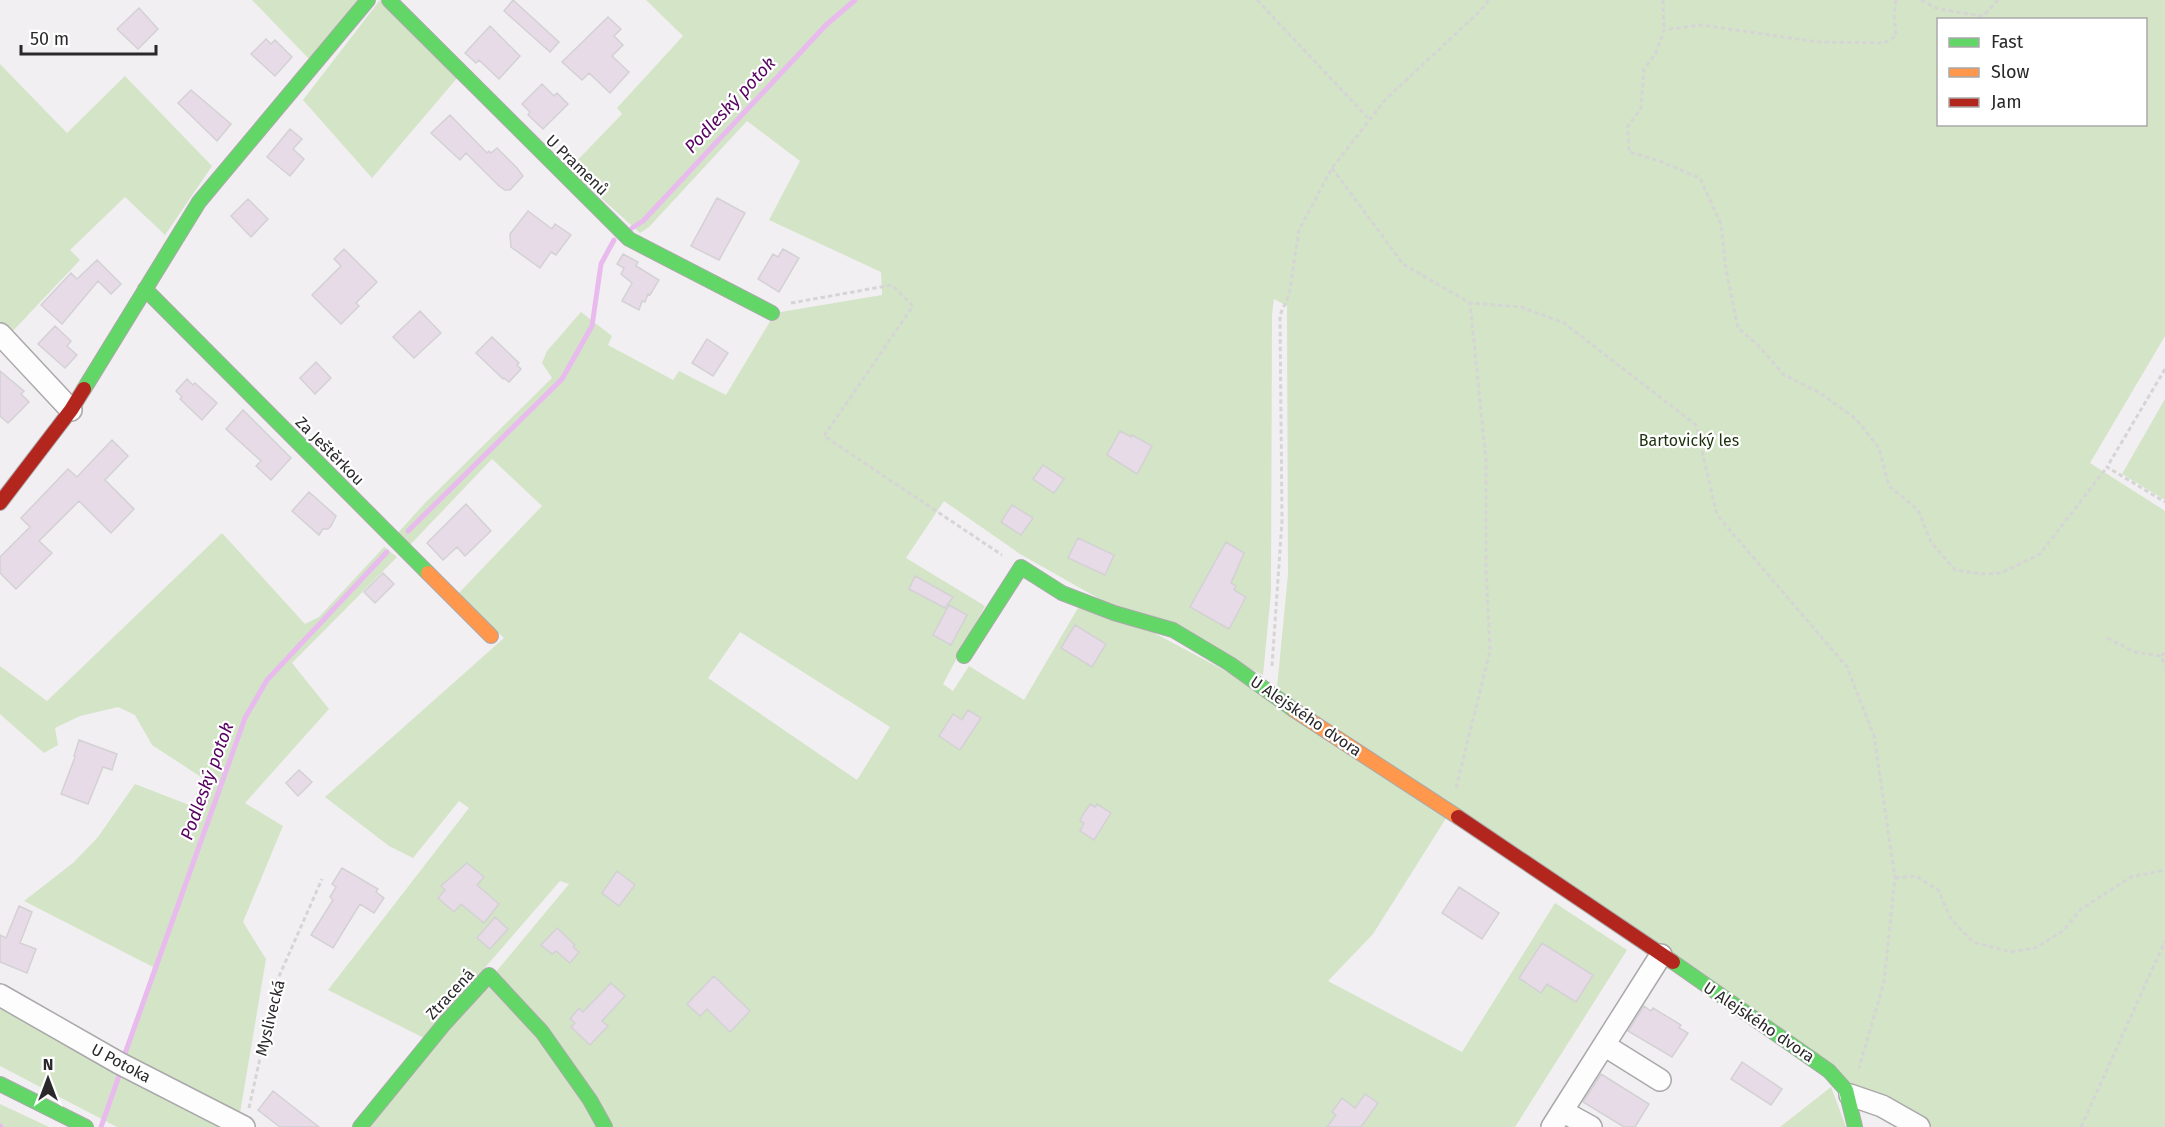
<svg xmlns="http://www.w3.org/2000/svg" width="2165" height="1127" viewBox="0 0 2165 1127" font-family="'Fira Sans',sans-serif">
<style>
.green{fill:#d3e4c7;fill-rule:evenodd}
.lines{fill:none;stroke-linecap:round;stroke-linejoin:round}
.stream{stroke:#e8baee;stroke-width:5}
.building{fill:#e7dbe8;stroke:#d3d1d3;stroke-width:1.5}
.street-casing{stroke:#aaa8aa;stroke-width:24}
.fast-casing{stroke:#aaa8aa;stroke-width:16}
.slow-casing{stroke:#aaa8aa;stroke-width:16}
.jam-casing{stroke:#aaa8aa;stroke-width:16}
.path{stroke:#d6d5d6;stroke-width:3;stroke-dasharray:4.5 3;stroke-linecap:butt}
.street{stroke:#fdfdfd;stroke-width:21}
.fast{stroke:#63d668;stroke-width:14}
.slow{stroke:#ff974d;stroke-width:14}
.jam{stroke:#b3261e;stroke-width:14}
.labels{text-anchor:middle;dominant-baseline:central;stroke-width:4.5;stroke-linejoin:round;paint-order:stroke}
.street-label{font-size:16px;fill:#2a282a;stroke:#fff}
.park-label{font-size:16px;fill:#1e310e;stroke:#fff}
.water-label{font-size:18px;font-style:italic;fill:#570261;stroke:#fff}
</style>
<rect width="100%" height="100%" fill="#f2eff2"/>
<!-- green -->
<path class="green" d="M252,0H359L309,59Z
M380,0L458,77L372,178L303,100Z
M646,0H2165V336L2090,463L2165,511V1127H1932L1871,1093L1850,1095L1450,812L1373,934L1328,981L1462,1052L1555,903L1627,950L1515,1127H367L569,884L560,881L424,1038L328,990L469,808L459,801L413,858L389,846L325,797L504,638L457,595L542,506L492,459L407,548L395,536L425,503L552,378L542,363L547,351L581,312L612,336L608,345L673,380L679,371L726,395L775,313L882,295L881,272L769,220L800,161L747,121L649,227L640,233L569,169L622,114L617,108L683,36ZM1938,20H2146V124H1938ZM1274,299L1287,306L1288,574L1276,698L1141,626L1078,608L1024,700L969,666L953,691L943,684L985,606L906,558L944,501L1020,554L1112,606L1263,675L1271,592L1272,314ZM740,632L890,727L857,780L708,678Z
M0,64L67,133L125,76L212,166L165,235L125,197L70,250L80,260L10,334L0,323Z
M2165,399V500L2122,474Z
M222,533L305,624L319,617L384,547L397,557L292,663L329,709L245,803L283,826L243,922L266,959L239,1119L123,1059L153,967L24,901L73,863L98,837L135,784L202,810L214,786L218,788L152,745L135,715L118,707L80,716L55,728L58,745L44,753L0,714V666L47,701Z
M0,996L231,1127H117L0,1066Z
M1831,1087L1846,1127H1780Z
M0,1104L49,1127H0Z"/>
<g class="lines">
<!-- stream -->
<path class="stream" d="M632,228L643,221L826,25L855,0
M408,531L562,379L592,326L601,264L614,240
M123,1059L245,718L267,680L387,552
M0,1126L1,1127
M101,1127L120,1073"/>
</g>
<!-- building -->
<path class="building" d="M513,0L559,42L550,52L504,11Z
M139,8L158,29L138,49L117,29Z
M608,17L621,29L614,36L623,45L612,56L629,72L610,93L589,73L582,80L562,62Z
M490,26L520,56L499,79L479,60L476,63L465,53Z
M266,39L271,44L275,40L292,57L275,76L251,54Z
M542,84L554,96L557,93L568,104L543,129L528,115L530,112L522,104Z
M191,90L231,124L217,141L178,103Z
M450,115L487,153L489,151L491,153L497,148L517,168L523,176L510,190H505L499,186L466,153L460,160L431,133Z
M290,129L302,139L293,149L304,159L290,176L267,157Z
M717,198L745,213L719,260L691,246Z
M248,199L268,219L251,237L231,216Z
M528,211L552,229L555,224L571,235L556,255L551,252L540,268L511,247L510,234Z
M344,249L377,282L356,303L359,306L341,324L312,295L341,266L334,259Z
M783,249L799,258L779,292L758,279L773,254L778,257Z
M623,254L638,262L636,266L659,280L650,295L648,294L645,302L642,301L639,310L622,301L632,283L621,274L624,268L617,264Z
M97,260L121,284L111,294L98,281L62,324L41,305L71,273L77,279Z
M420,311L441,333L414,358L393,337Z
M55,326L71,341L67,346L77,355L65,368L38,344Z
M492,337L519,363L517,365L521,369L509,382L504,378L503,379L476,353Z
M707,339L728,353L713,376L692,363Z
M316,362L331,378L315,394L300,378Z
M0,371L24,391L21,394L29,402L8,423L0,416Z
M187,379L193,385L195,383L217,403L202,420L180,399L182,397L176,391Z
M243,410L291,458L271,480L256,466L261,461L226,429Z
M1120,431L1131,437L1132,435L1152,446L1137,474L1107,455Z
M112,440L128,456L105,480L134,509L111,533L79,501L39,541L52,553L16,589L0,573V557L30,527L21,518L68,469L77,477Z
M1043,465L1064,479L1054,493L1033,479Z
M309,492L336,516L331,526L328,529H323L319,535L292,511Z
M466,504L491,531L465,556L457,547L443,560L427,543Z
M1012,505L1033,518L1021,535L1001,522Z
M1078,538L1114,555L1105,575L1068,558Z
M1226,542L1244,553L1231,583L1236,586L1234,590L1246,597L1229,629L1190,607Z
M383,573L394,584L375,603L364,592Z
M915,576L953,597L945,608L909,589Z
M949,605L967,615L951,645L933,635Z
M1075,625L1106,644L1092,667L1061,648Z
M968,710L981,718L960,750L939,736L953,714L962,720Z
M79,740L117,754L112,770L103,767L88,804L61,794L75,757L74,756Z
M299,770L312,782L298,796L286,783Z
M1090,804L1095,807L1097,804L1111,813L1094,840L1080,831L1084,823L1080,821L1082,816Z
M467,863L484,877L477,885L499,904L484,923L461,904L454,912L438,898L445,890L441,886Z
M342,868L378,889L376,892L384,898L374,913L360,904L333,948L311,935L333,900L330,897L336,887L332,884Z
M617,871L635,885L619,906L602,893Z
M1459,887L1499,913L1482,939L1442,913Z
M19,906L32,912L20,943L36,949L27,973L0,962V935L6,938Z
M495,917L508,929L490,949L477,938Z
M557,928L575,945L573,947L579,952L570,963L556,951L552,954L541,945Z
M1542,943L1593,975L1576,1002L1547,984L1541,993L1519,978Z
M714,976L750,1011L730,1032L707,1009L700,1016L687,1004Z
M611,983L625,996L602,1021L608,1026L590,1045L571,1027L575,1023L570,1019L579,1008L583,1012Z
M1644,1006L1651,1011L1653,1008L1681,1025L1679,1028L1688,1033L1672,1057L1628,1031Z
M1742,1062L1782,1089L1771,1105L1731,1079Z
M1601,1074L1649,1104L1635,1127H1624L1583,1102Z
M273,1091L292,1106L319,1127H280L258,1110Z
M1365,1094L1378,1103L1361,1127H1327L1336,1115L1332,1112L1342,1098L1355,1108Z"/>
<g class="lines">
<defs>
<path id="street" d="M0,334L71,410
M0,995L119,1063L244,1127
M1604,1045L1660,1080
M1850,1095L1882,1106L1919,1127
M1562,1111L1591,1127
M1552,1127L1661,955"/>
<path id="fast" d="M389,0L629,239L772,313
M145,289L428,573
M84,389L199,202L368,0
M964,656L1021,567L1062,593L1114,613L1173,630L1230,664L1294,710
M1673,962L1829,1071L1846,1090L1855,1127
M0,1084L86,1127
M360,1127L445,1023L489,975L542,1032L590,1100L605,1127"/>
<path id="slow" d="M428,573L491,636
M1294,710L1458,817"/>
<path id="jam" d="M0,503L71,410L84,389
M1458,817L1673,962"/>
</defs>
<!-- street casing -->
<use href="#street" class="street-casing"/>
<!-- fast casing -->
<use href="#fast" class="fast-casing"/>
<!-- slow casing -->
<use href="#slow" class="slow-casing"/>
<!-- jam casing -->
<use href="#jam" class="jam-casing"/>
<!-- path -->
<path class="path" d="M1257,0L1370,120
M1663,0L1664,30
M1896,0L1894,16L1896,36L1884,43L1818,42L1701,25L1664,30L1656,53L1644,69L1641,108L1628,126L1629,152L1657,160L1700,178L1721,224L1726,270L1738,328L1758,345L1783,374L1820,393L1856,419L1879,448L1889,486L1918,510L1931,542L1955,570L1983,574L2001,573L2040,554L2107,467
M1921,0L1938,9L1983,16L1998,0
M1332,168L1403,264L1470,303L1521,307L1564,323L1696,425L1717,515L1847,667L1874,736L1895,878L1884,982L1859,1068
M791,303L892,285L913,306L824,436L1002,555
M2165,369L2107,467L2165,502
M2107,638L2135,652L2161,656
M2165,653L2161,656L2165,666
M1272,666L1282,521L1280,315L1289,295L1299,230L1332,168L1386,99L1480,11L1489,0
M1456,788L1490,651L1486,568V460L1470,303
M1895,878L1916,876L1938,890L1951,919L1973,942L2011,952L2035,948L2063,931L2081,909L2131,877L2165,870
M249,1108L277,981L322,879
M2081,1127L2165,941"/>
<!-- street -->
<use href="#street" class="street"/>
<!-- fast -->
<use href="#fast" class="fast"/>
<!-- slow -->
<use href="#slow" class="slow"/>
<!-- jam -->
<use href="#jam" class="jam"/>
</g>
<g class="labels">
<!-- street labels -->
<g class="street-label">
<text transform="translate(577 165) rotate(44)">U Pramenů</text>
<text transform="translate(330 451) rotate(45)">Za Ještěrkou</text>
<text transform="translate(1306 716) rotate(34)">U Alejského dvora</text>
<text transform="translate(450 994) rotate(-47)">Ztracená</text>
<text transform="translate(270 1018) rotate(-76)">Myslivecká</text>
<text transform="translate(1759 1022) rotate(34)">U Alejského dvora</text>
<text transform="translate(121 1063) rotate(28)">U Potoka</text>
</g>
<!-- park labels -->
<g class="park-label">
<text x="1689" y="440">Bartovický les</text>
</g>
<!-- water labels -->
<g class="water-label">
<text transform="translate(730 105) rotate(-47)">Podleský potok</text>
<text transform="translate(207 781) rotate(-70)">Podleský potok</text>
</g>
</g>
<!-- legend -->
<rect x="1937" y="18" width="210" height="108" fill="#ffffff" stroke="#aaa9aa" stroke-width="1.5"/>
<rect x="1949" y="38" width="30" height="9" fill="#63d668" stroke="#aaa9aa" stroke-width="1.5"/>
<text x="1991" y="48" font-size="18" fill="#2a282a">Fast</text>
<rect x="1949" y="68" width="30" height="9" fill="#ff974d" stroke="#aaa9aa" stroke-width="1.5"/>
<text x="1991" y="78" font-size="18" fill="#2a282a">Slow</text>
<rect x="1949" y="98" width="30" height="9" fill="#b3261e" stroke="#aaa9aa" stroke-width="1.5"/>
<text x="1991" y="108" font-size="18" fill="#2a282a">Jam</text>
<!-- north arrow -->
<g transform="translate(48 1079)" stroke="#ffffff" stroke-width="4.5" paint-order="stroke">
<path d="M0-4.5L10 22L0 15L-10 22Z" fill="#2a282a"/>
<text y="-9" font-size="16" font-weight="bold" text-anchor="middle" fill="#2a282a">N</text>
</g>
<!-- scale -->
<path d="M21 45v9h135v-9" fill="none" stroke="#2a282a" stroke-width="3"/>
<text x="30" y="45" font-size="18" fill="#2a282a" stroke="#ffffff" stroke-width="4.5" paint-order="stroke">50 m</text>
</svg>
